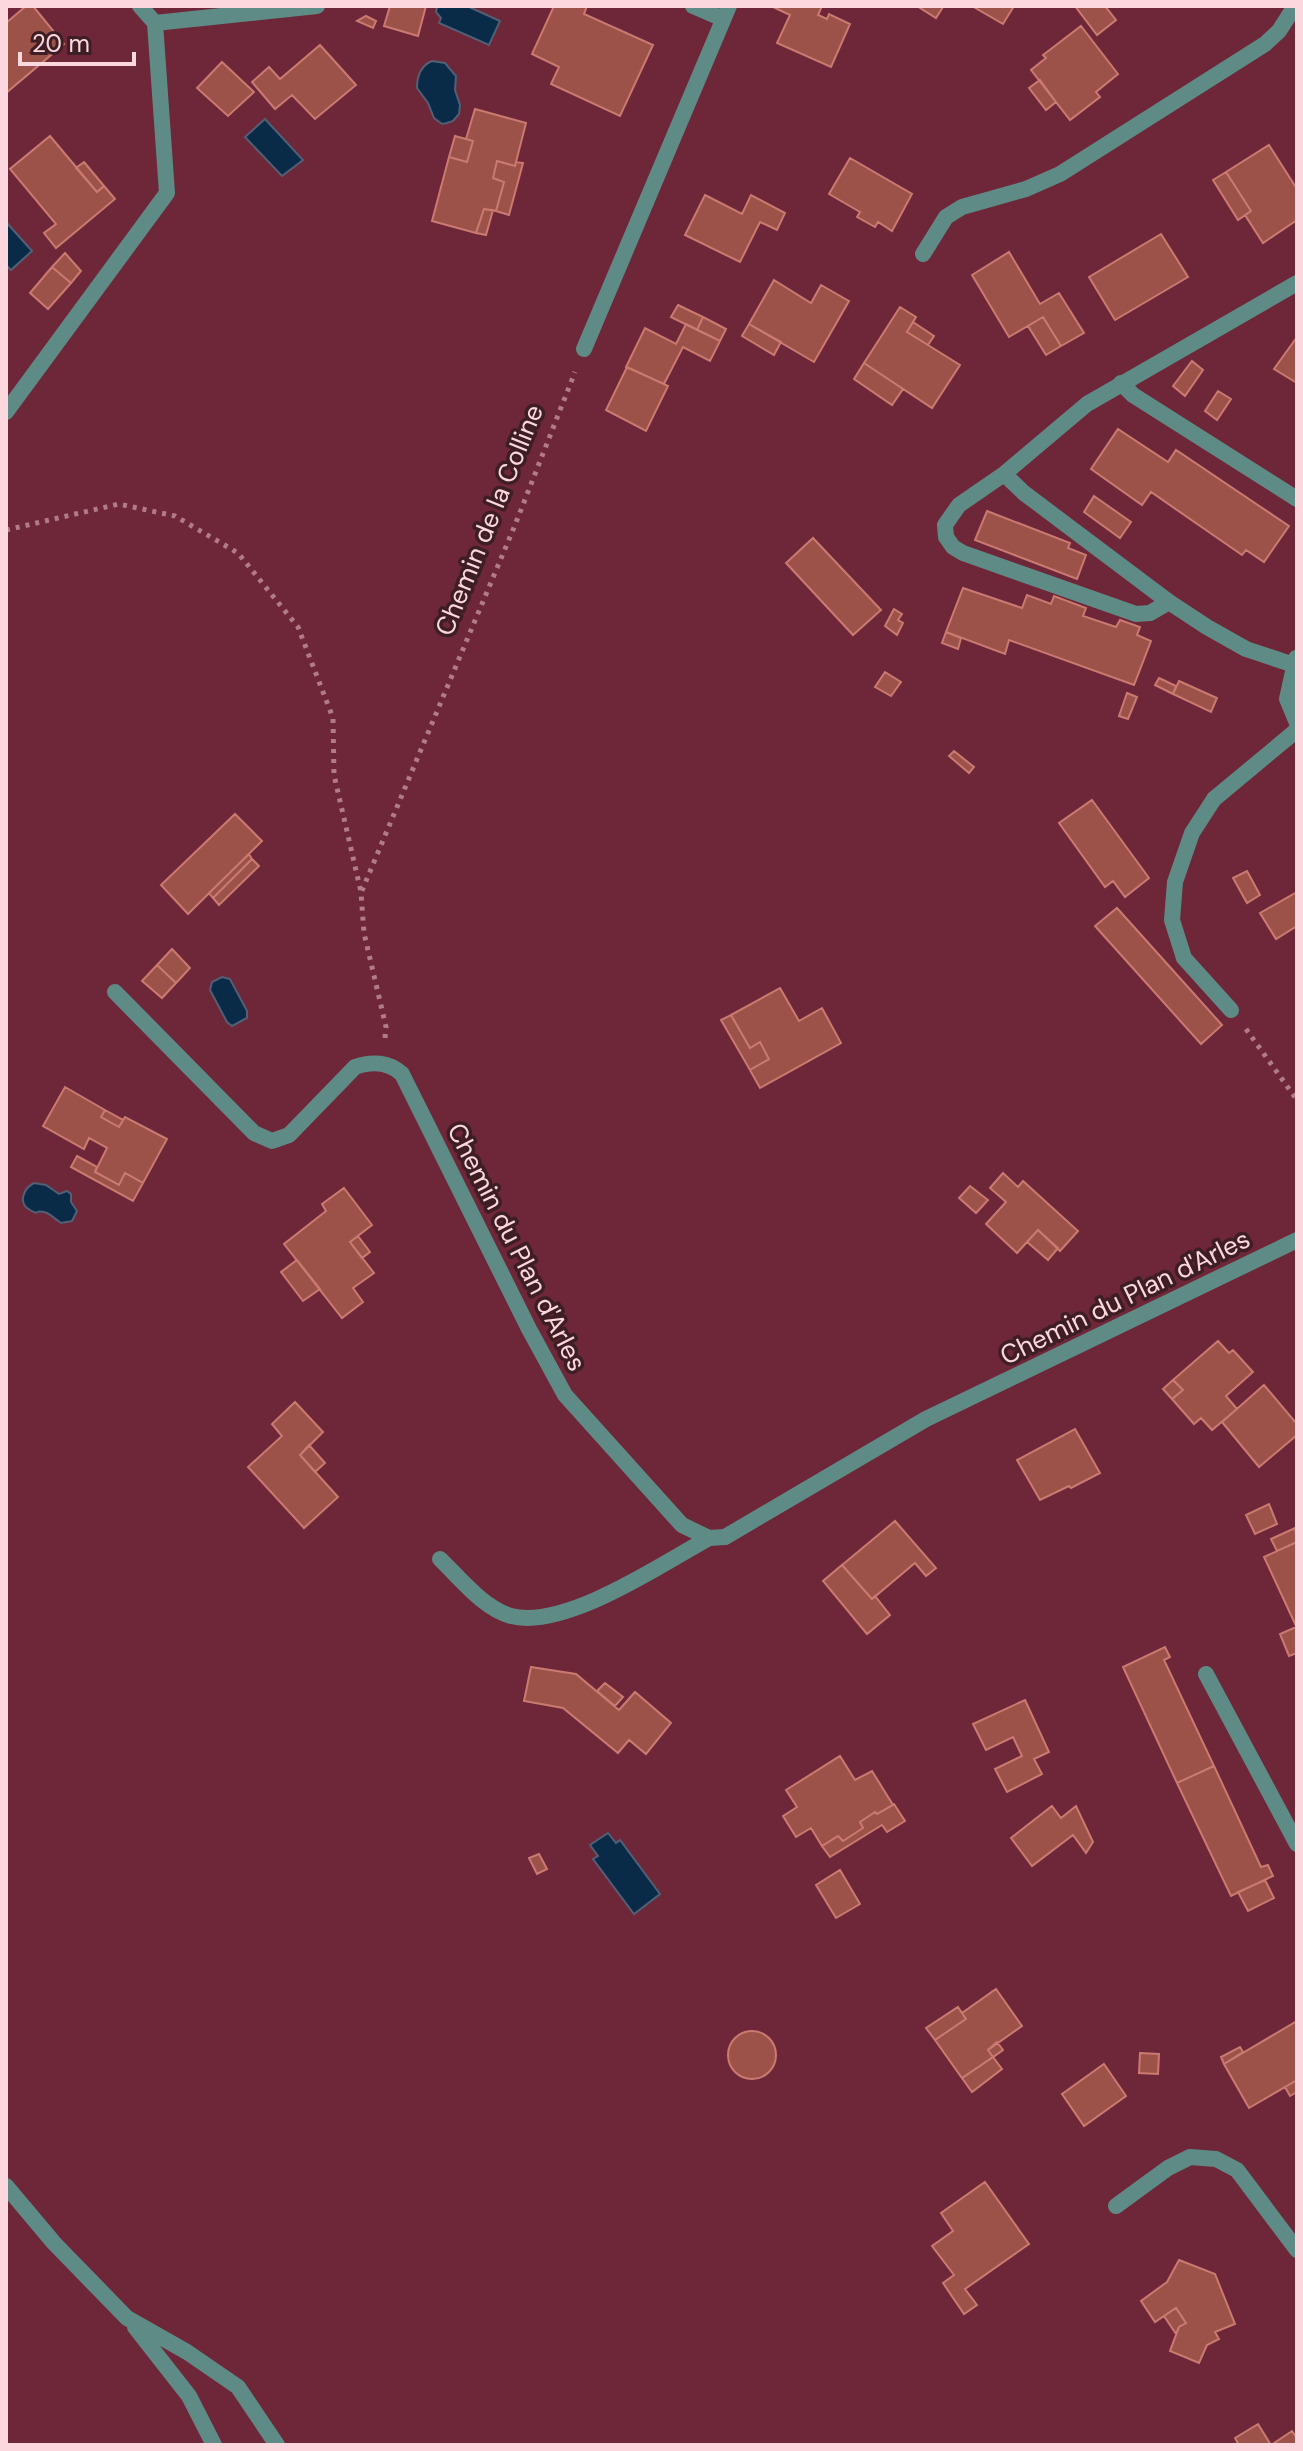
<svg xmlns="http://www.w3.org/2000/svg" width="1303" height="2451" viewBox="0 0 1303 2451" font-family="'DM Sans',sans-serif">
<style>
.water{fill:#092b47;stroke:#525f74;stroke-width:2}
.building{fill:#9d5249;stroke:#ca7a71;stroke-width:2}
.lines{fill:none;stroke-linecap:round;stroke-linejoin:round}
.path{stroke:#b17b88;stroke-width:5;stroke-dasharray:4 6;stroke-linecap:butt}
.service{stroke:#5f8b86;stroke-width:16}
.minor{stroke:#5f8b86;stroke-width:16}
.labels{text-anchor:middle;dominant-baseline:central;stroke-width:7;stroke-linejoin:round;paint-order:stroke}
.street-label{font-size:26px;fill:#fcd8de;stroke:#3e1e25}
</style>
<rect width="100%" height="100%" fill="#6d2739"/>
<!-- water -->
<path class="water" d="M437,6H467L500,21L489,45L439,23L441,18L436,12Z
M432,61L445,63L456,76L455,90L460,105L459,114L453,121L447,123L442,124L434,118L428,103L417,88C417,76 420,66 432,61Z
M265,119L303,160L282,176L245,137Z
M6,222L32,251L11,270L6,265Z
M222,977L230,979L247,1011V1018L232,1026L227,1022L210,990L212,982Z
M34,1183L46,1185L59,1194L67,1191L71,1194V1202L77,1211L72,1221L61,1223C56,1220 50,1213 44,1212C33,1210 40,1216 30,1210C17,1203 24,1188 34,1183Z
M608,1833L616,1843L620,1840L660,1894L634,1914L593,1859L598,1856L590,1845Z"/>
<!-- building -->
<path class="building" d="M26,6H33L64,44L6,93V23Z
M390,6H426L418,36L384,26Z
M554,6H587L584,14L653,45L620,116L551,84L559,67L532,54Z
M771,6H822L818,15L827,19L829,14L850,24L831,67L777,43L790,15Z
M917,6H941L943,7L936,18Z
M972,6H1014L1003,24Z
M1075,6H1105L1116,20L1097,35Z
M366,16L376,21L373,28L357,21Z
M1081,26L1118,74L1096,92L1100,97L1070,120L1031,70L1046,58L1043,55Z
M320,45L356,85L315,119L292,95L275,109L252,82L269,67L280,79Z
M222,62L254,92L228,116L197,88Z
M1040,80L1056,102L1046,110L1029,88Z
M475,109L526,123L515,166L497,161L493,178L504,182L496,211L484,209L476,233L432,221L449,157L467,162L473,141L466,139Z
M50,136L97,192L104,186L115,199L56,248L44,233L56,224L10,169Z
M455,136L473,141L467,162L449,157Z
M1269,145L1297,189V220L1263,243L1245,215L1251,211L1226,172Z
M850,158L912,194L892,231L878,222L875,227L857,217L860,212L829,194Z
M497,161L515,166L516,162L523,163L509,215L496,211L504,182L493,178Z
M84,162L104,186L97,192L76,168Z
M1226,172L1251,211L1238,220L1213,180Z
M705,195L742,214L751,195L785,213L777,230L760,222L740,262L685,235Z
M484,209L493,210L486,235L476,233Z
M1161,234L1188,277L1115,320L1089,277Z
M1009,252L1040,304L1059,293L1084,333L1061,346L1043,317L1009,337L972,275Z
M65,253L81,271L71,283L52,267Z
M52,267L71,283L48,309L30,293Z
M774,280L811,303L821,285L849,301L814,362L749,324Z
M678,305L703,317L697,330L671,317Z
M900,307L916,317L907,332L960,365L932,408L864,363Z
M703,317L726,329L720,341L697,330Z
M1043,317L1061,346L1046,355L1028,326Z
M913,322L934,336L928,345L907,332Z
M686,324L720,341L710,361L683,347L664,384L626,367L645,328L676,344Z
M749,324L781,342L774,355L742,336Z
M1297,337V383L1274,369Z
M1192,361L1203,370L1185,396L1173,386Z
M864,363L903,389L892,405L854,379Z
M627,367L668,386L646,431L606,410Z
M1218,391L1231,399L1217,420L1205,411Z
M1118,429L1168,462L1176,450L1289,526L1264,562L1246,550L1242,555L1151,492L1142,505L1091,469Z
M1094,496L1131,522L1120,538L1084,512Z
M987,511L1070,543L1068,548L1086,555L1077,579L975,540Z
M813,538L881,610L853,635L786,563Z
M963,588L1022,608L1027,595L1051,604L1054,596L1086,608L1083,616L1116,627L1120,620L1140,627L1137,635L1151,641L1134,685L1009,640L1005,654L946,632Z
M894,609L902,614L898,620L903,623L897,635L885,626Z
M946,632L961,638L958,649L942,643Z
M885,672L901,682L891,696L875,687Z
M1159,678L1176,686L1173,694L1155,685Z
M1179,681L1217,698L1211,712L1173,694Z
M1127,693L1137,697L1128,719L1119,716Z
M954,751L974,767L969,773L949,756Z
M1092,800L1149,878L1125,897L1113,881L1105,887L1059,823Z
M235,814L262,841L188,914L161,885Z
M249,854L252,859L213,898L209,893Z
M252,859L259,866L219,905L213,898Z
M1247,871L1260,895L1247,903L1233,878Z
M1297,892V926L1276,939L1260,913Z
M1117,908L1222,1025L1201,1044L1095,926Z
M172,949L190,968L176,983L157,965Z
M157,965L176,983L162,998L142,981Z
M780,988L799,1021L822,1008L841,1043L760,1088L750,1070L769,1059L760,1042L750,1048L731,1015Z
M731,1015L750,1048L760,1042L769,1059L750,1070L721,1020Z
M65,1087L105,1110L101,1117L119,1127L125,1117L167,1139L143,1183L125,1173L119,1185L95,1172L107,1148L89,1138L84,1149L43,1126Z
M105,1110L123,1120L119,1127L101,1117Z
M77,1156L97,1167L95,1172L119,1185L125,1173L143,1183L133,1201L71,1167Z
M1003,1173L1018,1187L1023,1181L1078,1231L1060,1251L1038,1230L1017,1253L986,1224L1006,1202L990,1188Z
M970,1186L988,1200L976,1213L959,1198Z
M344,1188L372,1225L350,1242L374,1273L353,1288L363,1302L342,1318L284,1244L326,1211L322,1204Z
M1038,1230L1058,1248L1048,1260L1027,1242Z
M358,1236L370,1252L362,1258L350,1242Z
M297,1260L320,1289L303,1301L281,1272Z
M1218,1341L1229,1353L1233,1350L1253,1372L1226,1396L1237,1409L1212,1430L1201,1418L1194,1424L1172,1399L1183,1390L1173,1380Z
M1173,1380L1183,1390L1172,1399L1163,1389Z
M1264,1385L1297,1424V1435L1259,1467L1222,1422Z
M295,1402L323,1432L300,1455L338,1497L304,1528L248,1467L282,1436L272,1424Z
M1075,1429L1100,1473L1071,1488L1069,1486L1040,1500L1017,1460Z
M309,1445L325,1463L315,1472L300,1455Z
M1269,1504L1277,1524L1255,1534L1246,1515Z
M895,1521L936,1568L926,1576L915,1563L872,1599L842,1565Z
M1295,1528L1297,1542L1277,1551L1271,1539Z
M1297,1542V1628L1264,1557Z
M842,1565L872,1599L875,1596L890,1615L867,1634L823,1581Z
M1296,1627L1297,1653L1289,1656L1280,1634Z
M1165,1647L1170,1657L1164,1660L1214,1766L1177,1783L1123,1667Z
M531,1667L576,1674L619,1710L635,1692L671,1723L646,1754L629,1740L618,1753L563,1708L524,1701Z
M605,1683L623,1697L615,1706L597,1691Z
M1025,1700L1049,1752L1034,1759L1042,1774L1007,1792L995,1769L1022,1756L1013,1737L986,1750L973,1724Z
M840,1756L855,1780L872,1771L893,1805L877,1814L875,1812L860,1822L863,1828L843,1841L838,1836L822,1846L811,1828L796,1837L783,1816L797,1807L786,1790Z
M1214,1766L1261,1867L1268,1865L1273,1876L1231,1896L1177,1783Z
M894,1804L905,1821L887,1832L882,1825L830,1857L822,1846L838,1836L843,1841L863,1828L860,1822L875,1812L877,1814Z
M1052,1806L1061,1818L1076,1806L1093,1842L1086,1853L1073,1835L1032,1866L1011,1838Z
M539,1854L547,1869L537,1874L529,1858Z
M840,1870L860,1904L836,1918L816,1885Z
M1265,1880L1274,1898L1248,1911L1238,1892Z
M996,1989L1022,2026L988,2050L993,2057L962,2078L935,2040L966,2019L962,2013Z
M958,2007L966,2019L935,2040L926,2028Z
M1297,2021V2080L1249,2108L1224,2064Z
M728 2055a24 24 0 1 1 48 0a24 24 0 1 1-48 0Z
M997,2042L1003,2050L993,2057L988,2050Z
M1240,2047L1243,2052L1224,2064L1221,2057Z
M1140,2053L1159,2054L1158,2074L1139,2073Z
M993,2057L1002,2069L972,2092L962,2078Z
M1104,2064L1126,2096L1084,2126L1062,2094Z
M1297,2080V2092L1290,2096L1285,2087Z
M985,2182L1029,2244L965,2289L977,2305L964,2314L943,2283L954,2275L932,2246L953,2231L941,2213Z
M1179,2260L1215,2274L1235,2324L1215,2332L1219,2339L1207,2345L1199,2363L1170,2351L1179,2327L1186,2323L1176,2308L1155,2322L1141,2301L1167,2282Z
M1176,2308L1186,2323L1179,2327L1176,2334L1164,2316Z
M1258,2424L1271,2445L1292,2431L1297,2438V2445H1239L1235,2438Z"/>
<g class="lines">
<!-- path -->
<path class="path" d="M6,530L119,504L175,516L238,553L298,627L333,718L334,775L361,892
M1246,1029L1297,1100
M385,1038L386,1027L364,933L361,893L515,525L575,372"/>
<!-- service -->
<path class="service" d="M1231,1010L1184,958L1172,920L1175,882L1192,833L1214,799L1297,730
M440,1559C460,1578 483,1608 511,1616C565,1630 662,1564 709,1538"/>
<!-- minor -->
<path class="minor" d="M140,6L155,23L317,6
M693,6L723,19
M923,254L946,217L962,207L1026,189L1060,174L1265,44L1279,31L1295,6
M584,349L729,6
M1121,383L1133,395L1297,499
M6,412L167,193L155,23
M1004,474L1024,493L1169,602L1207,627L1246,649L1294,665
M1169,602L1150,613L1136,614L963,553L953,547L946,537L945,525L959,505L1004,474L1087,404L1297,283
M1296,658L1287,699L1297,723
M115,992L254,1133L272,1141L289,1135L355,1067C372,1061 389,1062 402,1074L529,1329L565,1395L682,1525L709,1538L725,1537L926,1419L1297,1240
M1206,1674L1297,1844
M6,2186L54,2243L127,2318L187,2352L238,2387L277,2445
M1116,2206L1168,2168L1190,2157L1216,2159L1237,2170L1297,2250
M135,2327L189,2396L214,2445"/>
</g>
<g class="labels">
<!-- street labels -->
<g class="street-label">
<text transform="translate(489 520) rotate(-68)">Chemin de la Colline</text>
<text transform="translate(517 1247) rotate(63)">Chemin du Plan d'Arles</text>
<text transform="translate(1125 1297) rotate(-26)">Chemin du Plan d'Arles</text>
</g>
</g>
<!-- border -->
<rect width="1303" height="2451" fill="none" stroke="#fcd8de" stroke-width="16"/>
<!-- scale -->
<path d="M20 52v12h114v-12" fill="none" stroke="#fcd8de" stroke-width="4"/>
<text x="32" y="52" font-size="24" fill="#fcd8de" stroke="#3e1e25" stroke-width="6" paint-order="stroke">20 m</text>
</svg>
